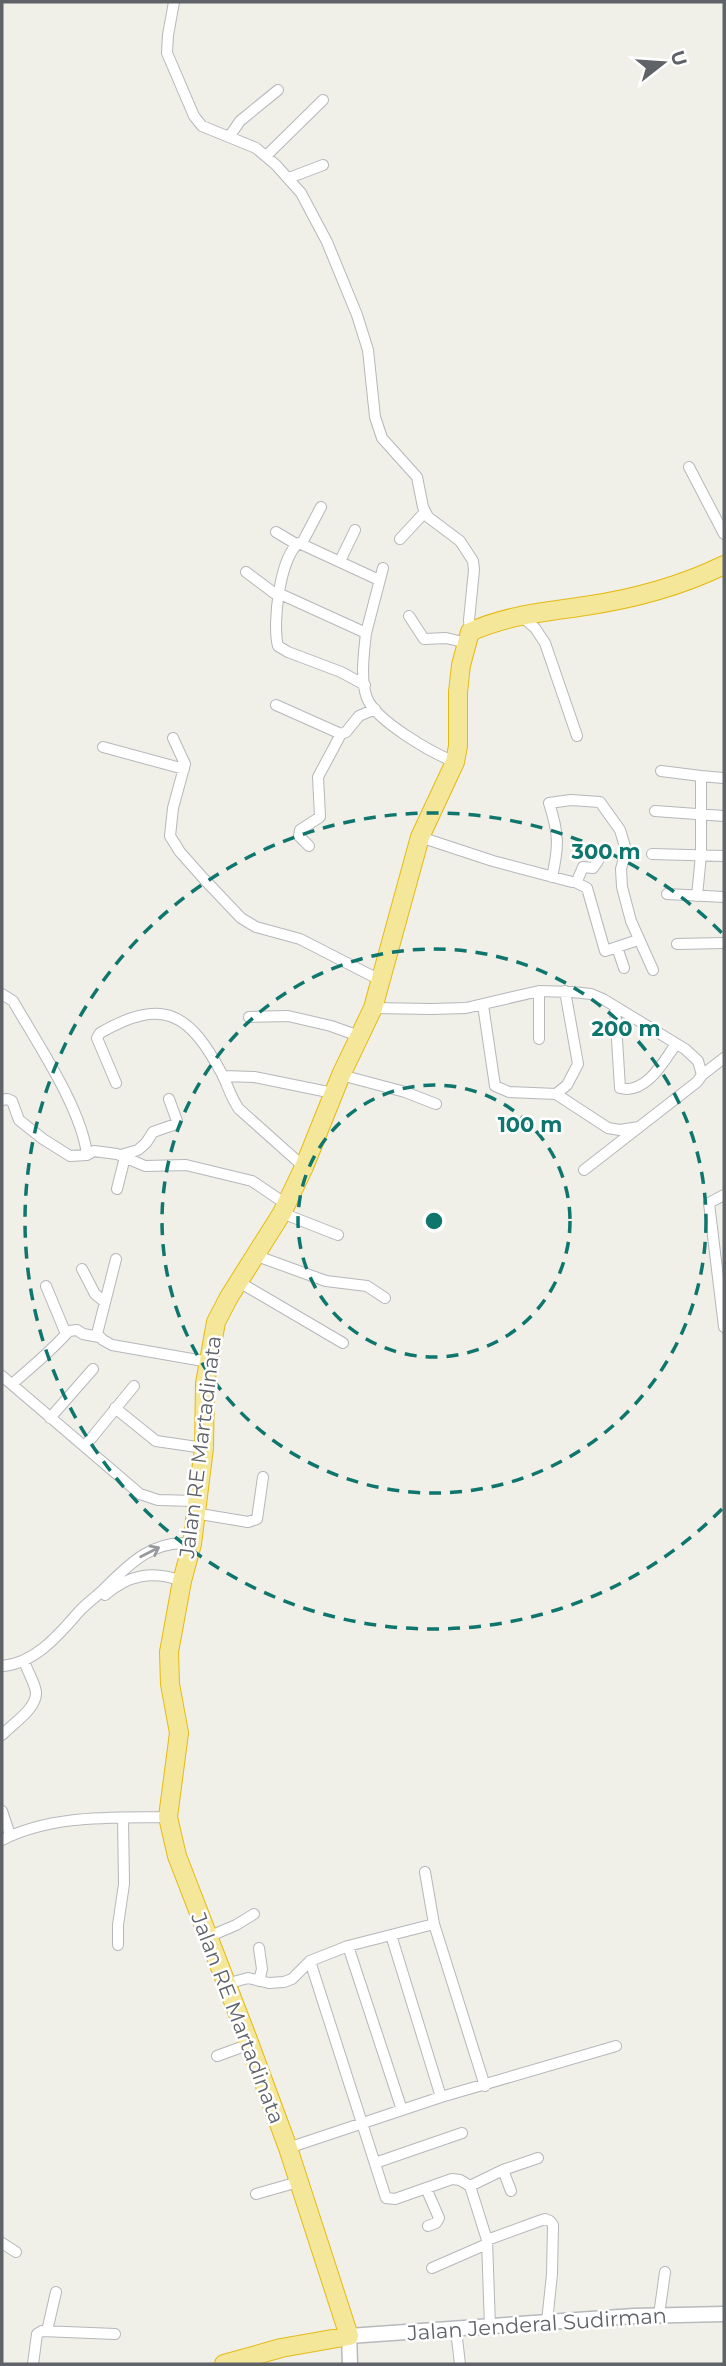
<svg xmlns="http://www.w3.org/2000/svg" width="726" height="2366" viewBox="0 0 726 2366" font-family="Montserrat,sans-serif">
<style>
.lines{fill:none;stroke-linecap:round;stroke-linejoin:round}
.street-casing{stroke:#b5b7bb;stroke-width:12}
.secondary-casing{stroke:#b6b9be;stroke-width:17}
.highway-casing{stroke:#e5ba13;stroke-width:20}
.street{stroke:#fff;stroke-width:10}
.secondary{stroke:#fff;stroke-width:14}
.highway{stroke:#f5e79a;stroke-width:18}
.oneway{stroke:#97999c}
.ring{fill:none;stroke:#0f766e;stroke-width:3.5;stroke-dasharray:12 9}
.labels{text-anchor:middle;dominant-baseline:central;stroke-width:5;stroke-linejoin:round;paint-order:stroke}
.street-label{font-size:21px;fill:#5f6267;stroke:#fff}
.centre{fill:#0f766e;stroke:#fff;stroke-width:3.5}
.ring-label{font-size:21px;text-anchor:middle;font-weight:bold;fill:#0f766e;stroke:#fff;stroke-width:5;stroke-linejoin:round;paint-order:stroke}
</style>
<rect width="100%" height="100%" fill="#f0efe8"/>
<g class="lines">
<defs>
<path id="street" d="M174,2L168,35L167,53L194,116L202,126L256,148L276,165L301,193L327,242L357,315L368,350L375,417L382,438L417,477L423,507L428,517L460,541L473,561L474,570L469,620L470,632
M229,137L240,121L278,90
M266,156L323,100
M289,178L323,165
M689,467L724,534
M276,532L296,544
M400,539L425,512
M302,543L321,507
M340,561L355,530
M246,572L278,596
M278,593L366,633C364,652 360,680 367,698C376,721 432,753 455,762
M520,615L535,628L545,643L577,736
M409,616L424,639L446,638L467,643
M366,633L383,568
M365,685L341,672L288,652L278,646C272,624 280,556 299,543L379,580
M276,705L341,734L346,732L359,716L375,709
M173,738L185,764L173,808L170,836L180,852L204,879L241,918L256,927L300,939L380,980
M103,747L184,769
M661,771L701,776V855L697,896
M701,776L723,778
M655,811L724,816
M420,837L493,861L572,882L577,881L583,867L593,868L598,861
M309,846L299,836L300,830L320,817L318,777L341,734
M652,854L724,856
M552,877C559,846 559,834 549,803L571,800L600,802L620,830L626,850L621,869L622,887L631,921L653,970
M575,882L587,888L605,951L638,940
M667,894L724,897
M677,944L724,943
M617,947L624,968
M539,991V1039
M2,994L13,1001C37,1043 82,1109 87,1155L94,1151L117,1154L145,1166L186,1165L252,1181L286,1204
M483,1005L495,1086L509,1092L556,1094L567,1085L578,1064L565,991
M615,1007L620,1088C646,1095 664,1061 676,1044
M373,1008L432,1009L466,1008L539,991L572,992L591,994L603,999L685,1049L698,1061L702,1075L697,1082L584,1170
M249,1017L288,1016L331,1026L359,1036
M341,1075L405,1092L436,1104
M702,1075L724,1058
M223,1076L254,1077L333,1093
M116,1083L97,1038L100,1033C164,996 190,1014 222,1074C228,1086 231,1098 239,1109L304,1167
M556,1094L608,1128L620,1130L639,1127
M2,1100L7,1099L12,1101L19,1120L43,1139L70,1156L87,1155
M121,1155L138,1150L146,1143L153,1132L176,1124L177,1121L169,1099
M117,1189L125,1157
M724,1195L709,1203L724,1327
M282,1213L338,1235
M257,1256L326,1281L367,1286L385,1298
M116,1259L97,1334L103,1340L112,1345L209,1362
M82,1269L95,1294L105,1302
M239,1282L343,1343
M46,1286L66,1334
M2,1376L140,1494L158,1500L196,1501
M12,1384C33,1366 51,1351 69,1331L77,1330L83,1334L99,1337
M115,1408L156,1441L204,1448
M50,1418L93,1369
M85,1446L134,1386
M194,1513L248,1522L257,1519L263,1477
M105,1595C128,1575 152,1570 182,1581
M2,1666C33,1664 57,1637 76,1615C84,1605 95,1598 104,1589C128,1565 154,1538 192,1544
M2,1735C12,1724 37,1709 36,1692C35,1684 29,1674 26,1666
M2,1811L10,1835
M2,1840C53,1814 113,1818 168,1817
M425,1872L434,1924L391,1935L441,2097
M434,1924L485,2086
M391,1935L348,1946L310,1961L386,2198L395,2199L452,2179L460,2180L470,2186
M208,1937L236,1925L254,1914
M118,1945V1925L124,1884L123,1818
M348,1946L402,2110
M259,1948L262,1969L259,1981
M226,1984L248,1978L269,1983L284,1982L292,1979L310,1961
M217,2056L250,2044
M288,2148L441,2097L616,2046
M375,2163L462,2133
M503,2170L538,2158
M426,2188L439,2218L436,2223L428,2226
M256,2194L298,2182
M487,2240L539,2221L545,2219L550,2221L553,2225L552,2274L547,2322
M2,2243L16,2252
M432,2268L487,2244
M659,2315L665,2272
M490,2327L487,2240L470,2186L503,2170L511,2191
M456,2330L460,2364
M47,2331L56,2292
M33,2364L37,2334L42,2331L115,2334"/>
<path id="secondary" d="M350,2364L349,2336L634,2316L724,2314"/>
<path id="highway" d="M224,2364L281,2348L349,2336L288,2148L247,2037L177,1856L168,1817L179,1733L170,1684L169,1652L182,1581L192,1544L204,1448L205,1383L216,1322L229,1297L282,1213L304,1167L341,1075L373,1008L420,837L455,762L458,746V692L461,665L470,632C507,615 545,612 585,606C632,599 681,586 724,565"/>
</defs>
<!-- street casing -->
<use href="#street" class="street-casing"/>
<!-- secondary casing -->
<use href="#secondary" class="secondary-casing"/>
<!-- highway casing -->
<use href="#highway" class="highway-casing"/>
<!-- street -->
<use href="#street" class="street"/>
<!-- secondary -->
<use href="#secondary" class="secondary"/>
<!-- highway -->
<use href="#highway" class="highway"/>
</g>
<!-- one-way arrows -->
<defs><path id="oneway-shaft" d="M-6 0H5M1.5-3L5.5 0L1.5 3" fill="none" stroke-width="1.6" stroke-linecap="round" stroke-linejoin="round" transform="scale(1.75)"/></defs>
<use class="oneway" href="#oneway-shaft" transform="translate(150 1552) rotate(-27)"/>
<!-- distance rings -->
<g class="ring">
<circle cx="434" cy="1221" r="136"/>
<circle cx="434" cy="1221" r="272"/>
<path d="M722 1509A408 408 0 1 1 722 933"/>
</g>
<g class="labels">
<!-- street labels -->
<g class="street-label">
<text transform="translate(200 1447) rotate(-83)">Jalan RE Martadinata</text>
<text transform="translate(238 2018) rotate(69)">Jalan RE Martadinata</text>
<text transform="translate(537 2324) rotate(-4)">Jalan Jenderal Sudirman</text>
</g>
</g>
<circle cx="434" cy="1221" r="10" class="centre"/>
<g class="ring-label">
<text x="606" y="859">300 m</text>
<text x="626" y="1036">200 m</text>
<text x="530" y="1132">100 m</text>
</g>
<!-- border -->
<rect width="726" height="2366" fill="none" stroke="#5f6267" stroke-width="7"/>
<!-- north arrow -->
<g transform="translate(663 63) rotate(73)" stroke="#ffffff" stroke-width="5" paint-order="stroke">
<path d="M0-5L12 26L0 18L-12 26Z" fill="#5f6267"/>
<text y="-10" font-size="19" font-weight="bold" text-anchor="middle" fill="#5f6267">U</text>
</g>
</svg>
